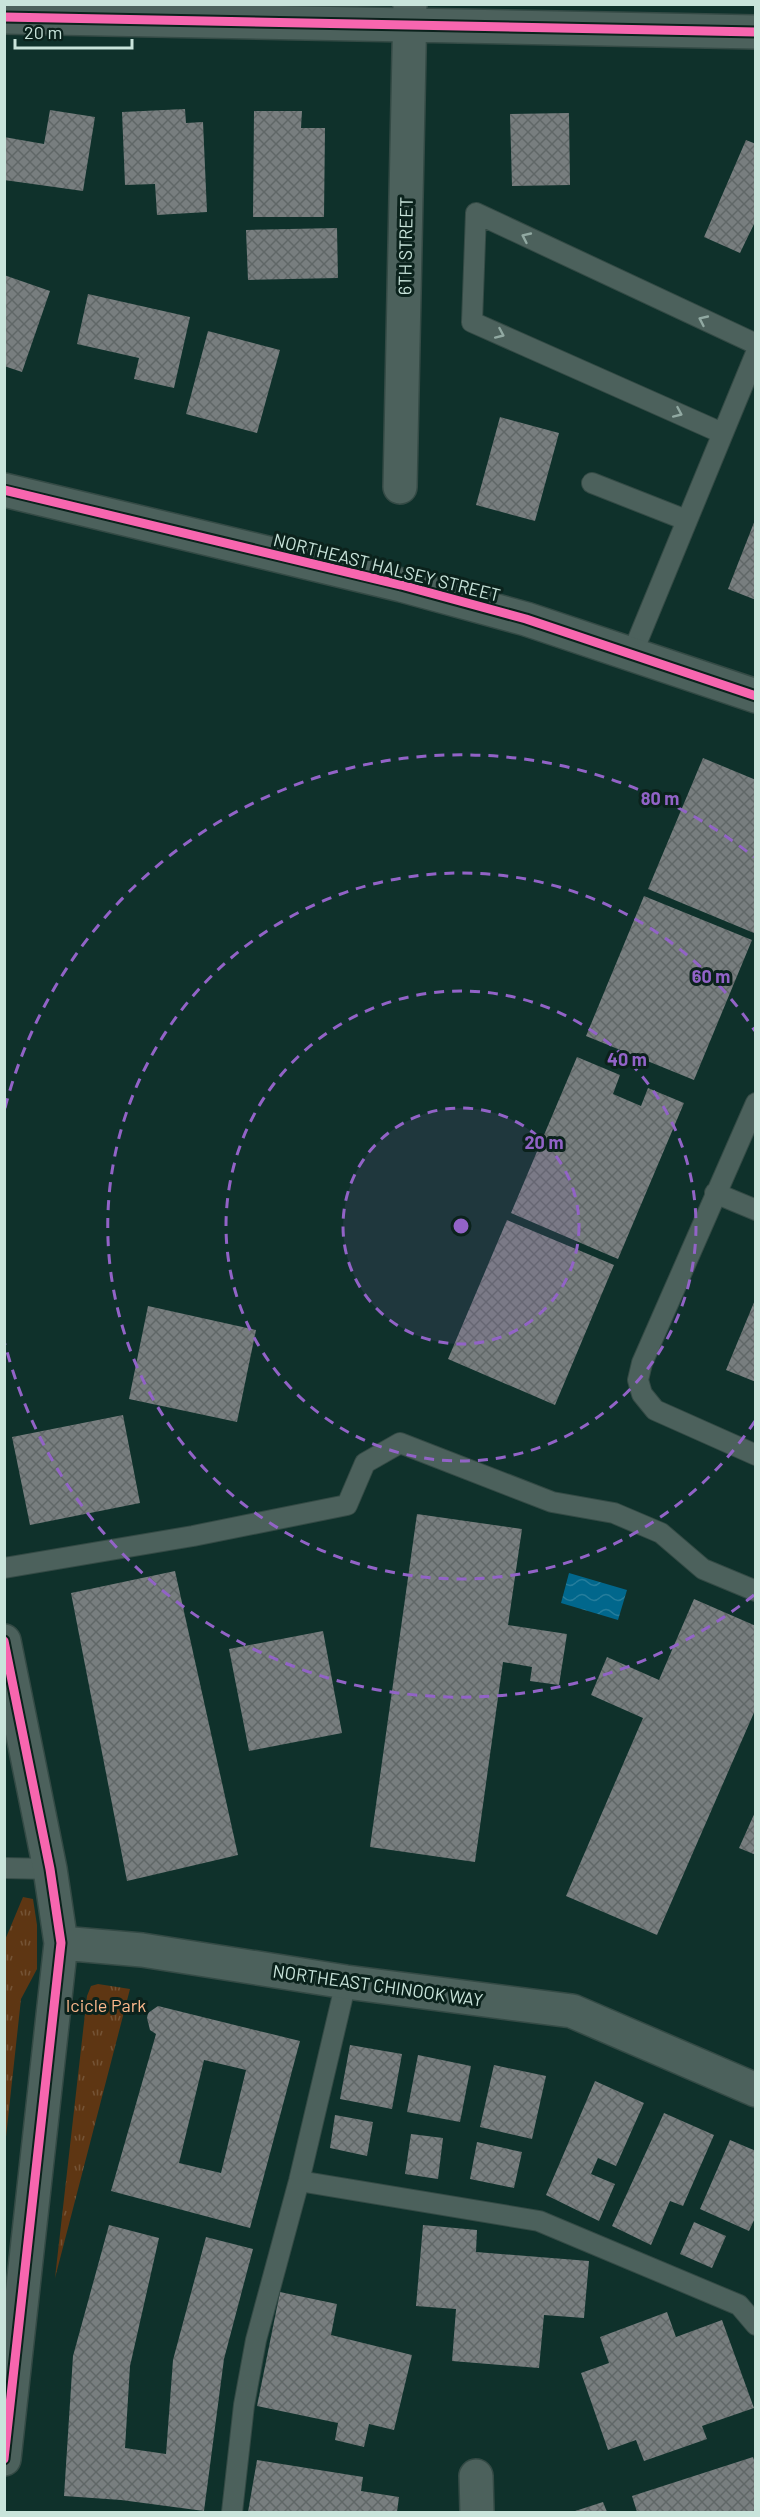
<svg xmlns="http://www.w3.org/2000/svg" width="760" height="2517" viewBox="0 0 760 2517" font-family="Barlow,sans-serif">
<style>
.grass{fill:url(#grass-tufts)}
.water{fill:url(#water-waves)}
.building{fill:url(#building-cross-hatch);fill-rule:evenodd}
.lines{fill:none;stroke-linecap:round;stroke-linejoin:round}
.service-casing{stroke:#344a45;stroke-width:22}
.minor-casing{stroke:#344a45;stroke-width:36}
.secondary-casing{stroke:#344a45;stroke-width:36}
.service{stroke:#4c615c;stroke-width:20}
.minor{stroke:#4c615c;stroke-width:33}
.secondary{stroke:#4c615c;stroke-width:33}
.cycleway-casing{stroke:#0b221c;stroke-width:13}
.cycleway{stroke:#f766af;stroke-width:9}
.oneway{stroke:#91a9a2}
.ring{fill:none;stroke:#9263c7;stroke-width:3;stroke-dasharray:10 8}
.labels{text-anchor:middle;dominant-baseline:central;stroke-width:6;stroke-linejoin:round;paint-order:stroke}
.street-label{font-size:18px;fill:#c9e4db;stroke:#0b221c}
.park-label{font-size:18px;fill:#fbb88c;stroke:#0b221c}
.centre{fill:#9263c7;stroke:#0b221c;stroke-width:3}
.ring-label{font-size:18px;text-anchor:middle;font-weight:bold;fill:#9263c7;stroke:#0b221c;stroke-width:6;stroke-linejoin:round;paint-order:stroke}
</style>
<defs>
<pattern id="grass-tufts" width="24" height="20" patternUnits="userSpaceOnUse" patternTransform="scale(1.5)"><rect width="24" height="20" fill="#5e3613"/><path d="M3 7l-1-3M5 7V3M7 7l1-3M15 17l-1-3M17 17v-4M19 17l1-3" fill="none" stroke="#745335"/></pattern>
<pattern id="water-waves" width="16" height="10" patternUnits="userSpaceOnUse" patternTransform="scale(1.5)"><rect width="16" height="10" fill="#01678c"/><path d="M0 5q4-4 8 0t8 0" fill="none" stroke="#257d9c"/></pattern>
<pattern id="building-cross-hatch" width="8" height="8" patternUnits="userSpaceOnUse" patternTransform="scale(1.5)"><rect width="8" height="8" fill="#787e7f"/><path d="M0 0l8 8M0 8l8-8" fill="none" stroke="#606767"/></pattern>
</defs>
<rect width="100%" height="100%" fill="#0f312b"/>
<!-- grass -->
<path class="grass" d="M23,1897L33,1899L37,1925V1969L21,1999L5,2146V1940Z
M98,1984L130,1989L55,2278L87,1996L91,1986Z"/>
<!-- water -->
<path class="water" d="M569,1573L627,1590L618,1620L561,1603Z"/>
<!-- building -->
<path class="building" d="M185,109L186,123L203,122L207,212L157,215L155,184L125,185L122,112Z
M50,110L95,117L83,191L4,180V137L44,144Z
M254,111H302L301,128H325L324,217H253Z
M569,113L570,185L512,186L510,114Z
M746,140L756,144V220L740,253L704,237Z
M337,228L338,278L248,280L246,230Z
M4,275L50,291L22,372L4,366Z
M88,294L190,317L174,388L134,379L139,358L77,344Z
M208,331L280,350L257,433L186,414Z
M500,417L559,433L535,521L476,505Z
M755,520H756V600L728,589Z
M703,758L756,780L754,933L648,889Z
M644,896L752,940L694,1080L586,1036Z
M577,1057L620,1075L613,1094L641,1106L648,1088L684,1103L618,1259L511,1213Z
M507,1220L614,1265L555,1405L448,1359Z
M755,1300H756V1382L726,1370Z
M148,1306L256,1330L237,1422L129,1399Z
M123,1415L140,1503L30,1525L12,1437Z
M417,1514L522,1529L508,1625L567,1634L559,1685L530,1681L532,1667L503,1662L475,1862L370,1847Z
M175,1571L238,1855L127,1881L71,1593Z
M694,1599L756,1626V1708L657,1935L566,1896L643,1718L591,1695L607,1657L659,1680Z
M323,1631L342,1733L249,1751L229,1649Z
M756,1810V1855L739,1848Z
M158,2006L300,2041L250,2228L111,2191L156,2034L150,2030L147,2018L148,2013ZM204,2060L246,2070L221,2173L179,2163Z
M350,2045L402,2054L392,2109L340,2099Z
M418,2055L471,2066L460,2122L407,2112Z
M494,2065L546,2076L532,2139L480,2127Z
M595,2081L644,2103L616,2166L598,2158L591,2174L615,2184L599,2221L546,2195Z
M664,2113L714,2135L683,2206L670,2201L651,2245L612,2226Z
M335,2115L373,2122L367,2156L330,2148Z
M411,2134L443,2138L438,2179L405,2174Z
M730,2140L756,2151V2216L749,2231L700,2209Z
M477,2142L522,2152L514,2188L470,2179Z
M694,2222L726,2236L712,2268L680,2254Z
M109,2225L159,2238L130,2366L125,2448L166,2454L173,2360L206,2237L253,2249L224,2359L204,2511L121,2500L64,2496L73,2356Z
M423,2225L477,2230L476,2252L589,2261L584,2318L544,2315L539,2368L452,2361L456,2309L416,2306Z
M280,2292L337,2304L331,2335L412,2355L394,2430L369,2424L364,2447L335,2440L338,2423L257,2406Z
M667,2312L676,2337L722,2320L754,2408L702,2426L707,2439L644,2461L636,2440L608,2450L581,2373L609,2363L600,2337Z
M753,2457L756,2466V2512H637L632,2496Z
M257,2460L363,2477L361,2491L399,2497L397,2512H248Z
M603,2502L607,2512H572Z"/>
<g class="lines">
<defs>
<path id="service" d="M722,433L472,322L476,213L756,344
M592,483L686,520
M632,654L756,353
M756,1103L642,1363L638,1380L642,1394L655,1410L756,1455
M715,1193L756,1210
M4,1568L193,1536L347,1505L365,1463L400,1443L552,1502L614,1513L661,1533L703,1569L756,1591
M4,1868L50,1869
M299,2181L539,2221L739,2305L756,2325
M232,2512L244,2405L256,2340L299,2181L346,1982"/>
<path id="minor" d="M4,17L756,32
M400,487L410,4
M4,1641L50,1869L61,1943L4,2459
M61,1943L142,1950L346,1982L572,2011L756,2090
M476,2476L477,2512"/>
<path id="secondary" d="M4,490L401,585L526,619L756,696"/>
</defs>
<!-- service casing -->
<use href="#service" class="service-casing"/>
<!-- minor casing -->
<use href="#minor" class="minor-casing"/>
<!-- secondary casing -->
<use href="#secondary" class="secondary-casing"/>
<!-- service -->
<use href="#service" class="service"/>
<!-- minor -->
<use href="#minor" class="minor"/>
<!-- secondary -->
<use href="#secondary" class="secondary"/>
<defs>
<path id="cycleway" d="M4,17L756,32
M4,490L401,585L526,619L756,696
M4,1641L50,1869L61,1943L4,2459"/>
</defs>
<!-- cycleway casing -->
<use href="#cycleway" class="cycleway-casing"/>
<!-- cycleway -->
<use href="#cycleway" class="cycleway"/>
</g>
<!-- one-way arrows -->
<defs><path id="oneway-chevron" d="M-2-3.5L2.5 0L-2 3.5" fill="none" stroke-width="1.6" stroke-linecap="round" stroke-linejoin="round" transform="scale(1.5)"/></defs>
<g class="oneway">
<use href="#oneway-chevron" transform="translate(526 237) rotate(-155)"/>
<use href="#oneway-chevron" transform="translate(703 320) rotate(-155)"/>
<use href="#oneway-chevron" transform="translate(500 334) rotate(24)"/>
<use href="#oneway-chevron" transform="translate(678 413) rotate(24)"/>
</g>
<!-- distance rings -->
<circle cx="461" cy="1226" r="118" fill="#9263c7" fill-opacity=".12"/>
<g class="ring">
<circle cx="461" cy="1226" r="118"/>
<circle cx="461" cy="1226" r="235"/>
<path d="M755 1421A353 353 0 1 1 755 1031"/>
<path d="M754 1595A471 471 0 0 1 5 1344M5 1108A471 471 0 0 1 754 857"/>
</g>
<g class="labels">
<!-- street labels -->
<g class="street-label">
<text transform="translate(405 246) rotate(-89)">6TH STREET</text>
<text transform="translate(387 567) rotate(14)">NORTHEAST HALSEY STREET</text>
<text transform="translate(378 1985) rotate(8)">NORTHEAST CHINOOK WAY</text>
</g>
<!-- park labels -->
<g class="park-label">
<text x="106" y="2005">Icicle Park</text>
</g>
</g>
<circle cx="461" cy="1226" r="9" class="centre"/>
<g class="ring-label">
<text x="660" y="805">80 m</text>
<text x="711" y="983">60 m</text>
<text x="627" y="1066">40 m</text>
<text x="544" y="1149">20 m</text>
</g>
<!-- border -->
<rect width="760" height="2517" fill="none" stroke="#c9e4db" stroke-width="12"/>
<!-- scale -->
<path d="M15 39v9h117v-9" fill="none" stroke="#c9e4db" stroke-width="3"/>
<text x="24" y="39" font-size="18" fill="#c9e4db" stroke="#0b221c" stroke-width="4.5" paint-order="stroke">20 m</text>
</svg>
